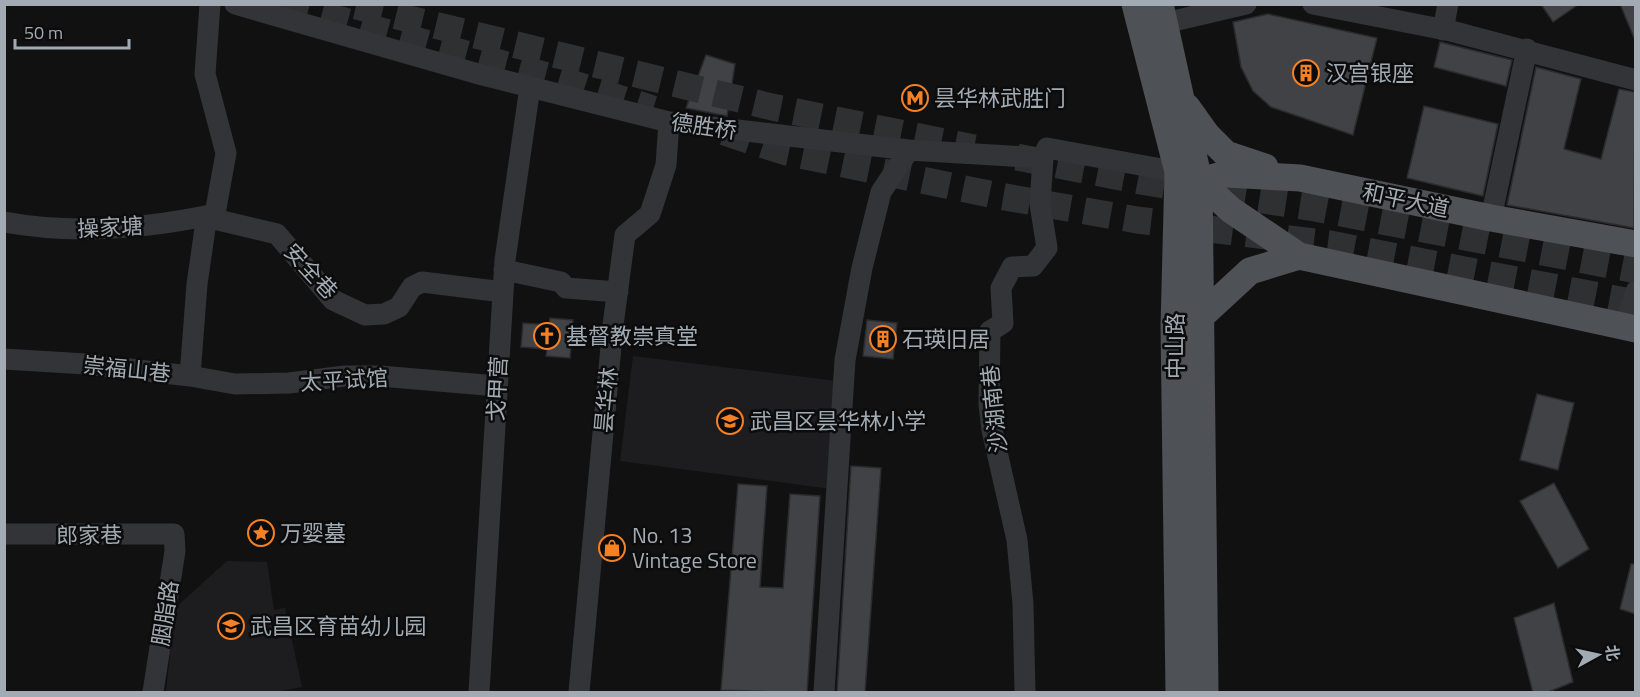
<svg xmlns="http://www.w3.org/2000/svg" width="1640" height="697" viewBox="0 0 1640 697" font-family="'Titillium Web','Noto Sans SC',sans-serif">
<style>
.built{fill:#1d1d1f}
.building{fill:#404245;stroke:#2b2b2e;stroke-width:1.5}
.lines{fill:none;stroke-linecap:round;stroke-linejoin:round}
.major-tunnel{stroke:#2e3032;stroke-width:27;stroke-dasharray:27 14;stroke-linecap:butt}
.minor{stroke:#323437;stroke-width:21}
.major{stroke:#4e5156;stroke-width:27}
.labels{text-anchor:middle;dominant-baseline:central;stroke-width:5;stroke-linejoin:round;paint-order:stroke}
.poi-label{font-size:22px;fill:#a2abb3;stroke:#0c0c0d;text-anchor:start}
.street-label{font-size:22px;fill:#a2abb3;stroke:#0c0c0d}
</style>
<rect width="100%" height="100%" fill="#111112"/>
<!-- built -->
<path class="built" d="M633,356L838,381L831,489L620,461Z
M227,561L267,562L274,610L285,608L302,687L274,692H166L175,608Z"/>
<!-- building -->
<path class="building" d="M1541,4H1579L1553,22Z
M1620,4H1635V40Z
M1268,14L1377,38L1353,135L1271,107L1253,91L1241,67L1233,22Z
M1440,42L1512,60L1506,86L1434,67Z
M706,55L735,64L727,116L686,108Z
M1536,67L1581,79L1564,149L1601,159L1619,89L1635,92L1634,228L1507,205Z
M1424,106L1498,124L1483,196L1407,178Z
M550,318L573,320L570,358L546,356L547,349L521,347L523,323L549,325Z
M867,320L897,323L893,359L863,356Z
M1537,394L1574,403L1558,470L1520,460Z
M851,466L881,468L865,693H837Z
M1554,483L1589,549L1558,568L1520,501Z
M738,484L767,486L760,587L783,588L790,494L820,496L807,693L721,690Z
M1631,564H1635V614L1620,609Z
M1554,603L1573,682L1546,693H1533L1514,618Z"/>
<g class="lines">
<!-- major-tunnel -->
<path class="major-tunnel" d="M282,4L555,78L653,109
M356,6L772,107L974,148
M724,132L786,152L994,195L1137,220L1330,244L1636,303
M1017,157L1146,182L1315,208L1636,270"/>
<!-- minor -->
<path class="minor" d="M210,4L205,74L226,153L215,214L218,220L277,234L333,300L365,315L384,314L399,307L412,287L422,282L503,292
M235,4L475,73L669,122L909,150L1043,158L1047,148L1178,172
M1313,4L1451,31L1636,80
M1165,23L1246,4
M1443,30L1448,4
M1491,218L1527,49
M4,222C75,235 145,229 215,214
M504,270L561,282L566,288L618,292
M1624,326L1636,291
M4,359L86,364L190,376L197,284L206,222L215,214
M190,376L235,384L289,383L345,376H380L497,386
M4,534H174L175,551L153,692
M479,692L505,260L530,87
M579,692L613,325L625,235L650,214L666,165L669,122
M824,692L845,360L862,268L881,192L909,150
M1025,692L1023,604L1017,540L992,430L989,404L990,331L1003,323L1001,288L1012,267L1033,266L1047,248L1040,204L1043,158"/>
<!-- major -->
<path class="major" d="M1135,4L1178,172L1174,326L1179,692
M1160,4L1199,181L1205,692
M1187,107L1207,135L1226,154L1265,167
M1184,175L1199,181L1226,174L1300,178L1491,218L1636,244
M1199,181L1231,210L1299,256
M1198,319L1250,271L1299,256L1636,329"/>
</g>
<!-- icons -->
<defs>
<symbol id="building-ring" viewBox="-11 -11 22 22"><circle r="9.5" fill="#0c0c0d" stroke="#f68125" stroke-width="1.5"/><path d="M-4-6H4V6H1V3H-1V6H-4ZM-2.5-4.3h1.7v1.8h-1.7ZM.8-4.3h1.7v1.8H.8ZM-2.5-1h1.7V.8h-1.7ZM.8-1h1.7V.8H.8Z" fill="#f68125"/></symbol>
<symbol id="metro-ring" viewBox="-11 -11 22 22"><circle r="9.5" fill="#0c0c0d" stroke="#f68125" stroke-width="1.5"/><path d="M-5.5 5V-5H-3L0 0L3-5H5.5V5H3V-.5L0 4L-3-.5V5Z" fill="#f68125"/></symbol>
<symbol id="church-ring" viewBox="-11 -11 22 22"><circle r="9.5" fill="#0c0c0d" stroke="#f68125" stroke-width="1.5"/><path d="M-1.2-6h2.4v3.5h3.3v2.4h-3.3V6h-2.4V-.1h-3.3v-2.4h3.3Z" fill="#f68125"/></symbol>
<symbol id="school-ring" viewBox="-11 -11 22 22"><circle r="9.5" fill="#0c0c0d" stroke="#f68125" stroke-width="1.5"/><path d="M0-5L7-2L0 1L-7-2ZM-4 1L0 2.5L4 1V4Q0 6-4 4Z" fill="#f68125"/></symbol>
<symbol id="sight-ring" viewBox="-11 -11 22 22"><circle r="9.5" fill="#0c0c0d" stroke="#f68125" stroke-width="1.5"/><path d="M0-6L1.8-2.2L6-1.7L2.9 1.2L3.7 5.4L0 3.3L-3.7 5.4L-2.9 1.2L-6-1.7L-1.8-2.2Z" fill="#f68125"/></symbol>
<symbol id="shop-ring" viewBox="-11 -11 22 22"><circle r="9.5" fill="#0c0c0d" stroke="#f68125" stroke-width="1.5"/><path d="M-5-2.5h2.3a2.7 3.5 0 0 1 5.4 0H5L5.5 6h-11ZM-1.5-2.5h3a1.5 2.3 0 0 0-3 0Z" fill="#f68125"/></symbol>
</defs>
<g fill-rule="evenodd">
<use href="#building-ring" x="1291" y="58" width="30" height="30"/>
<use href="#metro-ring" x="900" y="83" width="30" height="30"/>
<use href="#church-ring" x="532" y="321" width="30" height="30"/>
<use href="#building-ring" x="868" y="324" width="30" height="30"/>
<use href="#school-ring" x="715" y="406" width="30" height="30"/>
<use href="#sight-ring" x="246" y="518" width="30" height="30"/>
<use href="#shop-ring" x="597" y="533" width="30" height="30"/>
<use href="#school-ring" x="216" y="611" width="30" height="30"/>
</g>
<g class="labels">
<!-- poi labels -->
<g class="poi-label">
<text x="1326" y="73">汉宫银座</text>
<text x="934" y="98">昙华林武胜门</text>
<text x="566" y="336">基督教崇真堂</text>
<text x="902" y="339">石瑛旧居</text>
<text x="750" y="421">武昌区昙华林小学</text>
<text x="280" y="533">万婴墓</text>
<text x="632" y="535">No. 13<tspan x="632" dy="25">Vintage Store</tspan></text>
<text x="250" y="626">武昌区育苗幼儿园</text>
</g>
<!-- street labels -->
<g class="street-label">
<text transform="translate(704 126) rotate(8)">德胜桥</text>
<text transform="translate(1406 200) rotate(12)">和平大道</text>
<text transform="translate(110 227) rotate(-3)">操家塘</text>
<text transform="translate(311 271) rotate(47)">安全巷</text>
<text transform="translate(1175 346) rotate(-90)">中山路</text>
<text transform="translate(127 369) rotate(6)">崇福山巷</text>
<text transform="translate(344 380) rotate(-3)">太平试馆</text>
<text transform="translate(497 389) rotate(-87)">戈甲营</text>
<text transform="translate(606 400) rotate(-85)">昙华林</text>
<text transform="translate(994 409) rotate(-96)">沙湖南巷</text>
<text transform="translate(89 535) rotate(-1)">郎家巷</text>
<text transform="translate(165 613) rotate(-81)">胭脂路</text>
</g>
</g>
<!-- border -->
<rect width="1640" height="697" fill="none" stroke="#a2abb3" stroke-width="12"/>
<!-- north arrow -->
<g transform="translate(1598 655) rotate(82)" stroke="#0c0c0d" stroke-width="4.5" paint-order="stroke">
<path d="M0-4.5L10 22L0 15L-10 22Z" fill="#a2abb3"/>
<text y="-9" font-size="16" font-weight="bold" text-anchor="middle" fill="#a2abb3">北</text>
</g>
<!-- scale -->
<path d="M15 39v9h114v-9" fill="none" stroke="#a2abb3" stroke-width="3"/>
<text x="24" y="39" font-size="18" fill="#a2abb3" stroke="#0c0c0d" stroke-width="4.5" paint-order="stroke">50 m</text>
</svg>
